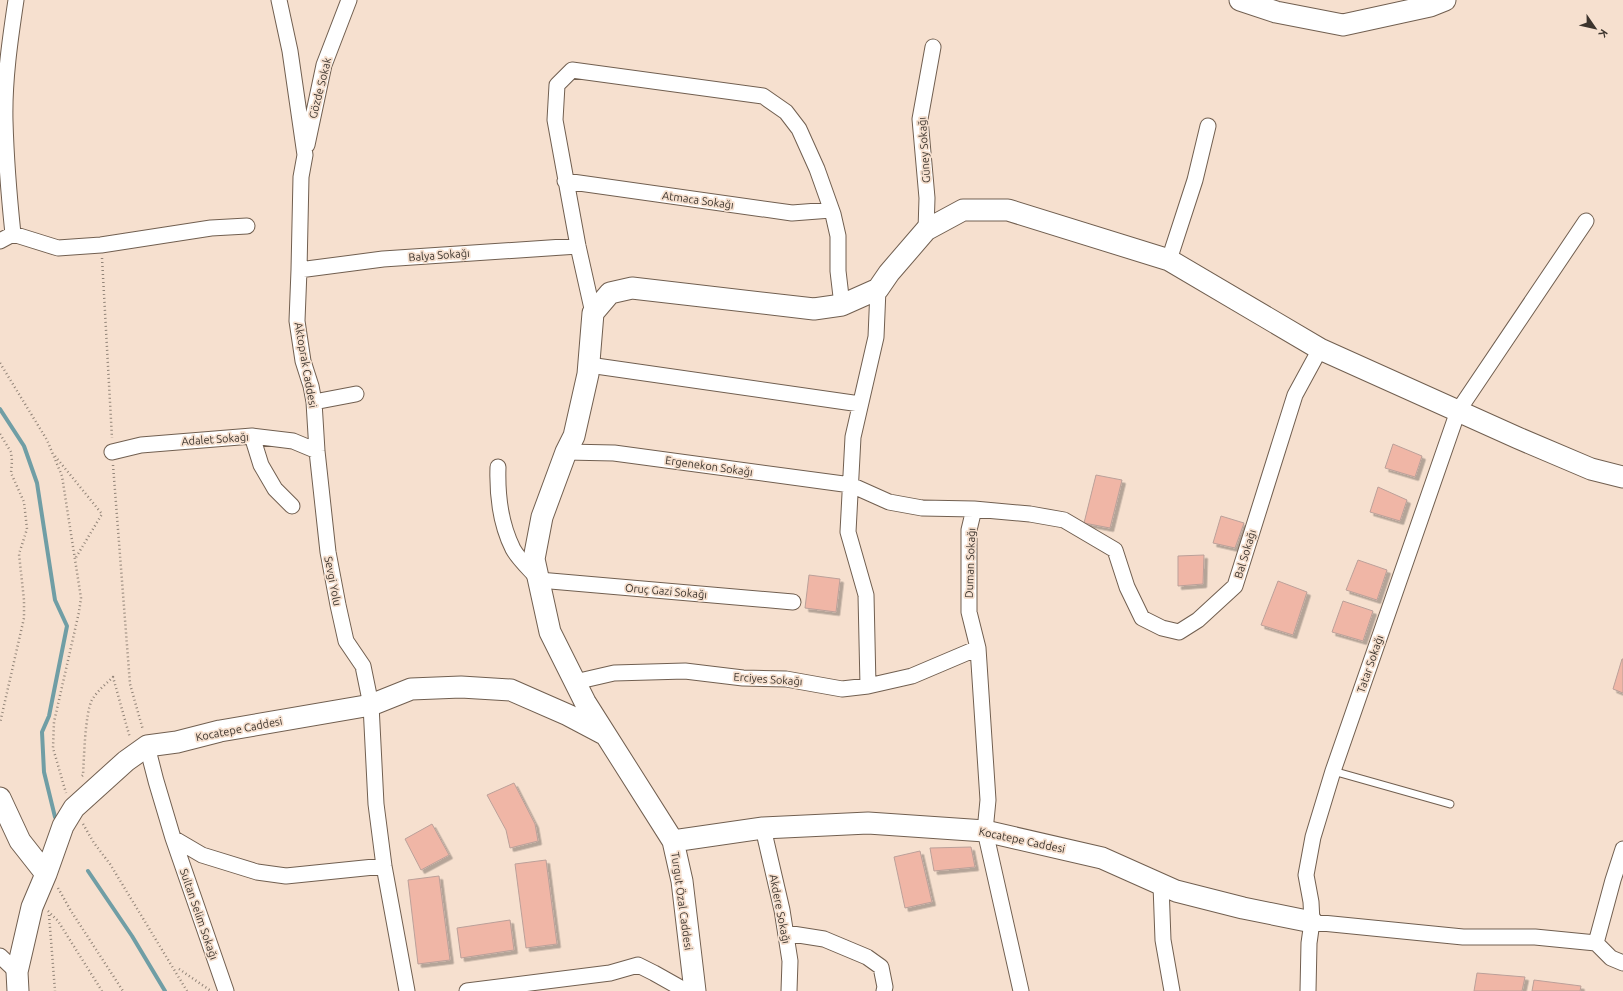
<svg xmlns="http://www.w3.org/2000/svg" width="1623" height="991" viewBox="0 0 1623 991" font-family="Ubuntu,sans-serif">
<style>
.lines{fill:none;stroke-linecap:round;stroke-linejoin:round}
.stream{stroke:#709ea5;stroke-width:4}
.building{fill:#f0b6a6;stroke:#bba099;filter:url(#shadow)}
.lane-casing{stroke:#715f50;stroke-width:9}
.street-casing{stroke:#715f50;stroke-width:17}
.secondary-casing{stroke:#715f50;stroke-width:23}
.path{stroke:#928478;stroke-width:2.5;stroke-dasharray:1 3;stroke-linecap:butt}
.lane{stroke:#fff;stroke-width:7}
.street{stroke:#fff;stroke-width:15}
.secondary{stroke:#fff;stroke-width:21}
.labels{text-anchor:middle;dominant-baseline:central;stroke-width:3.5;stroke-linejoin:round;paint-order:stroke}
.street-label{font-size:11px;fill:#3c342d;stroke:#f6e0cf}
</style>
<defs>
<filter id="shadow"><feDropShadow dx="3.5" dy="3.5" stdDeviation="0" flood-color="#0004"/></filter>
</defs>
<rect width="100%" height="100%" fill="#f6e0cf"/>
<g class="lines">
<!-- stream -->
<path class="stream" d="M0,409L24,446L37,483L55,600L67,626L49,716L42,732L44,772L55,817
M88,871L132,936L165,991"/>
</g>
<!-- building -->
<path class="building" d="M1393,444L1422,456L1415,477L1385,468Z
M1096,475L1122,480L1110,528L1084,523Z
M1378,487L1407,500L1400,521L1370,512Z
M1221,516L1244,523L1235,548L1213,543Z
M1204,555L1203,584L1178,586V556Z
M1358,560L1387,570L1377,600L1346,590Z
M809,575L840,579L836,612L805,608Z
M1278,581L1307,592L1293,635L1261,625Z
M1343,601L1373,611L1363,641L1332,632Z
M1622,659H1623V693L1613,689Z
M514,783L535,824L538,841L510,848L506,830L487,795Z
M432,824L449,855L421,870L405,839Z
M971,847L975,867L934,871L930,848Z
M920,851L932,902L905,908L894,857Z
M546,860L557,944L526,948L515,864Z
M439,876L450,960L418,964L408,880Z
M510,920L514,950L461,958L457,928Z
M1477,973L1525,977L1522,991H1474Z
M1534,980L1581,986L1580,991H1532Z"/>
<g class="lines">
<defs>
<path id="lane" d="M1333,771L1450,804"/>
<path id="street" d="M279,0L290,51L305,155L301,177L299,270L297,321L303,361L311,386L314,402L317,451L328,552L338,605L346,641L363,666L371,705L376,804L384,866L407,991
M307,145L324,65L349,0
M565,181L792,213L831,210
M926,230L927,198L920,119L933,47
M13,234L58,248L101,245L211,228L247,226
M0,241L13,234C9,196 6,159 5,121C4,81 10,40 16,0
M1169,260L1195,180L1208,126
M299,270L383,259L578,246
M593,313L578,246L555,120L557,85L572,70L763,96L786,112L799,129L817,169L833,214L838,236V271L842,305
M589,365L860,404
M314,402L356,394
M252,436L261,465L275,489L292,506
M112,452L141,445L252,436L293,441L317,451
M566,452L614,453L851,485L889,502L922,508L974,509L969,530V612L978,648L988,800L985,831L1021,991
M498,467C497,496 500,523 513,549C519,560 531,570 539,580L793,602
M974,509L1030,514L1064,520L1115,550L1127,587L1142,618L1162,628L1179,632L1198,620L1235,586L1295,395L1320,349
M575,682L614,673L685,671L743,678L786,679L842,689L868,686L912,676L978,648
M868,686L866,595L848,532L853,437L876,337L878,289
M147,746L156,781L173,838L202,855L257,872L286,876L384,866
M763,828L782,910L790,961L789,991
M173,838L226,991
M1161,885L1163,940L1172,991
M1312,922L1463,937H1535L1596,943
M786,933L824,939L867,957L881,967L885,987L884,991
M1596,943L1613,880L1623,849
M1596,943L1611,958L1623,963
M0,956L17,972
M467,991L610,973L638,965L654,973L686,991
M1308,991L1309,943L1312,922L1311,902L1306,875L1313,837L1333,771L1458,411L1586,221"/>
<path id="secondary" d="M1240,0L1276,12L1343,25L1430,6L1445,0
M0,798L20,841L46,874
M673,841L763,828L868,823L985,831L1102,858L1176,891L1243,908L1312,922
M18,991L17,972L32,907L46,874L63,826L74,808L126,761L147,746L177,742L220,731L371,705L411,689L461,687L511,690L568,715L604,734
M695,991L682,881L673,841L585,702L550,632L534,559L542,517L566,452L574,436L588,374L593,313L610,293L632,288L814,309L842,305L878,289L889,273L926,230L963,210H1008L1169,260L1320,349L1518,438L1591,469L1623,477"/>
</defs>
<!-- lane casing -->
<use href="#lane" class="lane-casing"/>
<!-- street casing -->
<use href="#street" class="street-casing"/>
<!-- secondary casing -->
<use href="#secondary" class="secondary-casing"/>
<!-- path -->
<path class="path" d="M102,258L112,438
M0,363L47,440L62,476L81,598L79,612L54,722L53,748L66,793
M0,434L11,452L12,461L11,473L24,502L27,529L19,554L24,600V618L0,723
M55,456L102,514L75,559
M113,465L130,684L143,730
M82,776L83,775C84,759 85,713 92,700C97,691 106,684 113,677L130,738
M83,824L94,843L110,864L187,991
M58,888L71,911L123,991
M48,911L58,921L102,991
M49,915L55,991
M179,969L211,991"/>
<!-- lane -->
<use href="#lane" class="lane"/>
<!-- street -->
<use href="#street" class="street"/>
<!-- secondary -->
<use href="#secondary" class="secondary"/>
</g>
<g class="labels">
<!-- street labels -->
<g class="street-label">
<text transform="translate(320 88) rotate(-76)">Gözde Sokak</text>
<text transform="translate(924 150) rotate(-94)">Güney Sokağı</text>
<text transform="translate(698 200) rotate(8)">Atmaca Sokağı</text>
<text transform="translate(439 255) rotate(-4)">Balya Sokağı</text>
<text transform="translate(306 365) rotate(80)">Aktoprak Caddesi</text>
<text transform="translate(215 439) rotate(-4)">Adalet Sokağı</text>
<text transform="translate(709 466) rotate(8)">Ergenekon Sokağı</text>
<text transform="translate(1245 554) rotate(-73)">Bal Sokağı</text>
<text transform="translate(970 563) rotate(-88)">Duman Sokağı</text>
<text transform="translate(333 581) rotate(79)">Sevgi Yolu</text>
<text transform="translate(666 591) rotate(5)">Oruç Gazi Sokağı</text>
<text transform="translate(1370 664) rotate(-71)">Tatar Sokağı</text>
<text transform="translate(768 679) rotate(4)">Erciyes Sokağı</text>
<text transform="translate(239 729) rotate(-11)">Kocatepe Caddesi</text>
<text transform="translate(1022 840) rotate(12)">Kocatepe Caddesi</text>
<text transform="translate(682 901) rotate(82)">Turgut Özal Caddesi</text>
<text transform="translate(780 909) rotate(79)">Akdere Sokağı</text>
<text transform="translate(199 914) rotate(71)">Sultan Selim Sokağı</text>
</g>
</g>
<!-- north arrow -->
<g transform="translate(1595 28) rotate(124)" stroke="#f6e0cf" stroke-width="3" paint-order="stroke">
<path d="M0-3L7 15L0 10L-7 15Z" fill="#3c342d"/>
<text y="-6" font-size="11" font-weight="bold" text-anchor="middle" fill="#3c342d">K</text>
</g>
</svg>
